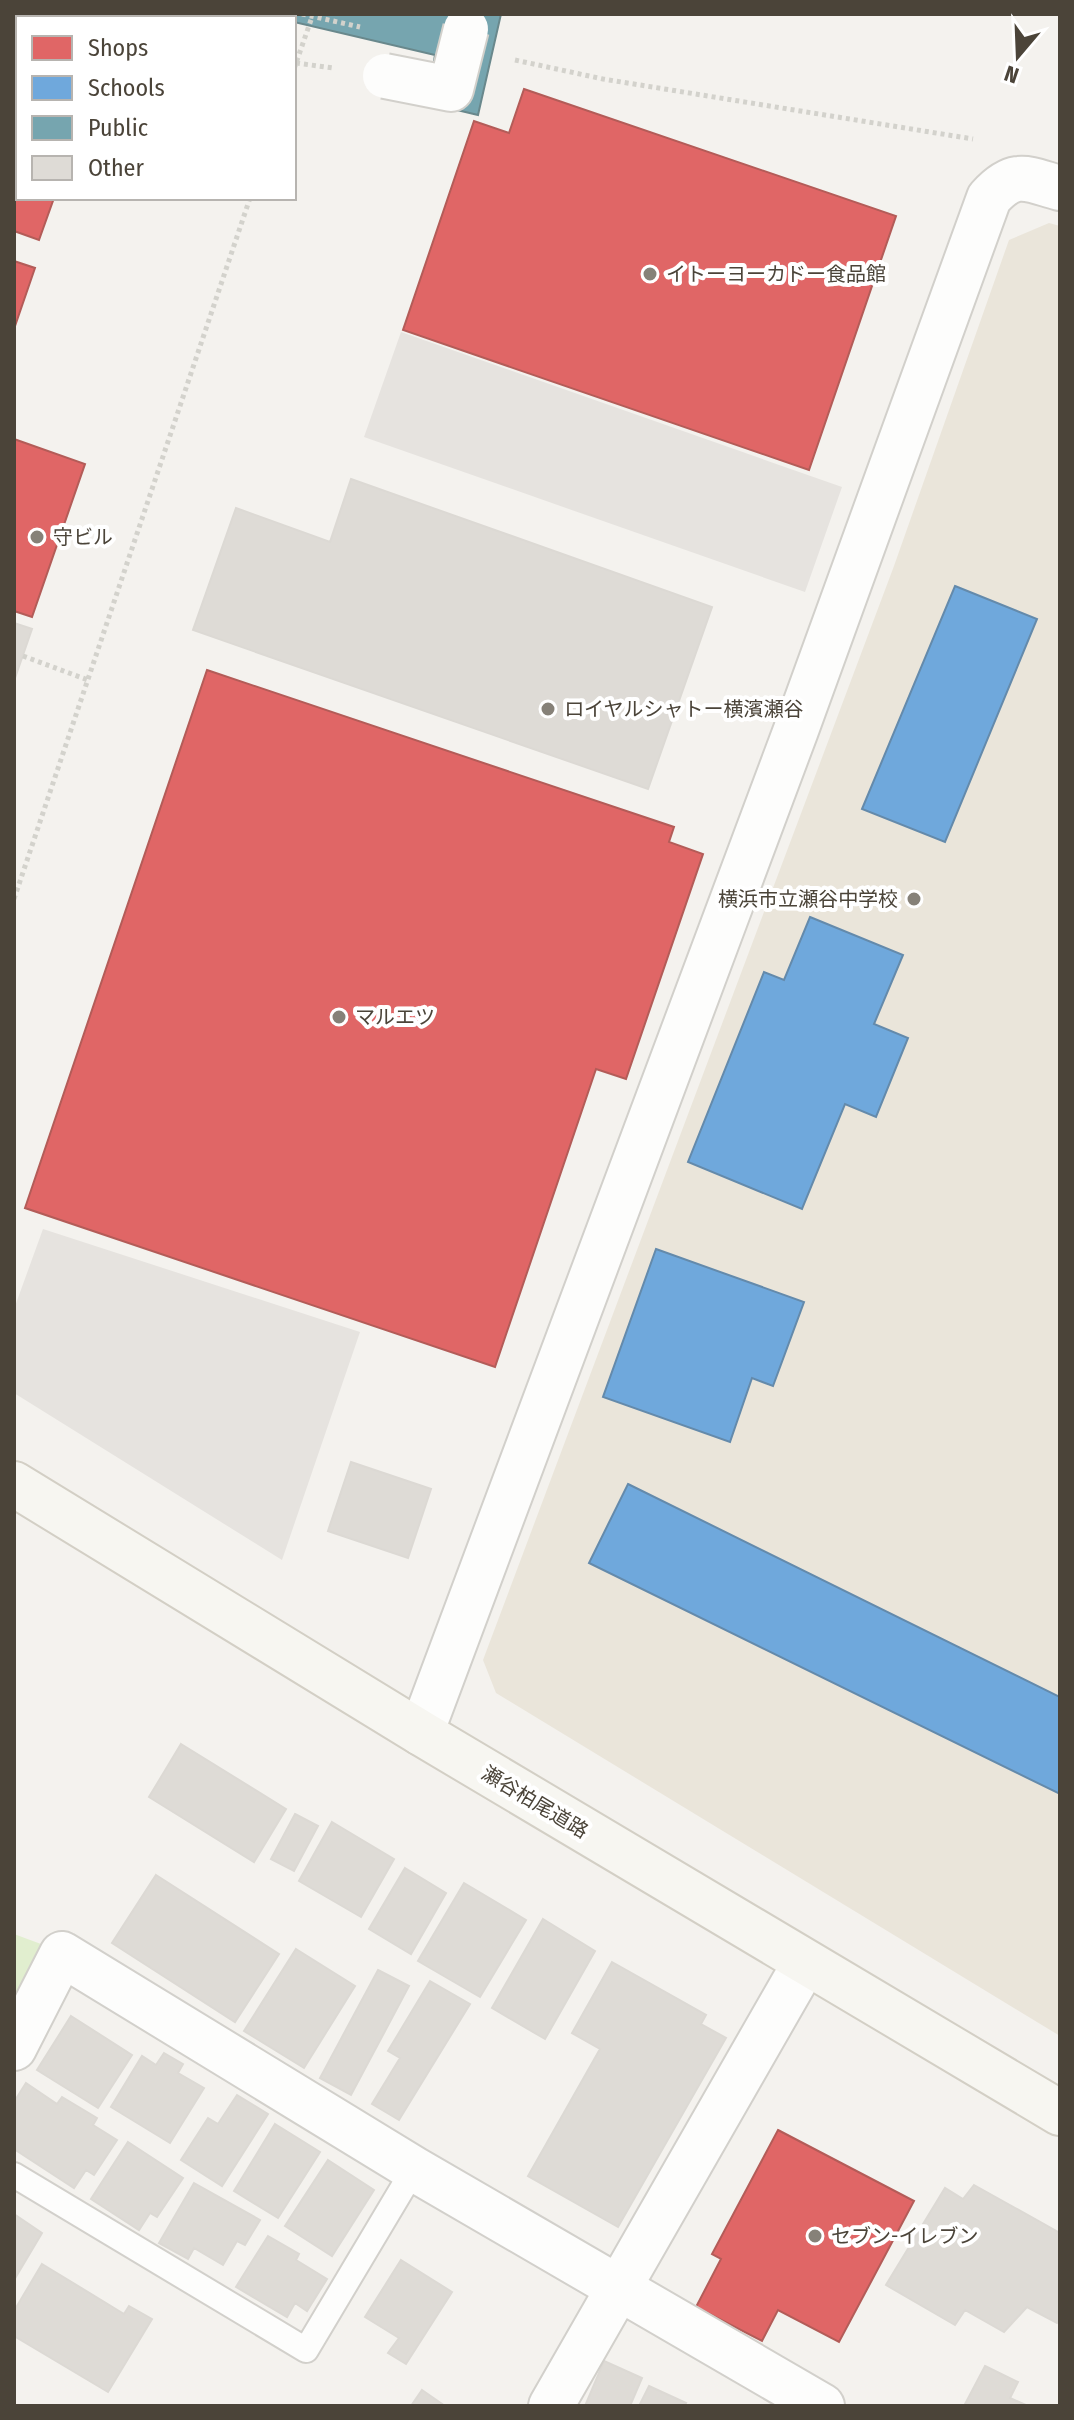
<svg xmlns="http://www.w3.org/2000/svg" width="1074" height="2420" viewBox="0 0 1074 2420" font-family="'Fira Sans Condensed','Noto Sans JP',sans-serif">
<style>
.education{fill:#eae5da}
.green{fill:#e1eecf}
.parking{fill:#e6e3df}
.shops{fill:#e06666;stroke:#b35c58;stroke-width:2}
.schools{fill:#6fa8dc;stroke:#648aab;stroke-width:2}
.public{fill:#76a5af;stroke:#69888c;stroke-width:2}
.building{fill:#dedbd6;stroke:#dcd9d4;stroke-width:2}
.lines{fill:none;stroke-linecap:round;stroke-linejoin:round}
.lane-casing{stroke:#d2d0cb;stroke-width:28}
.street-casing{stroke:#d2d0cb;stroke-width:48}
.secondary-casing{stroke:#d3cfc5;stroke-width:48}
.path{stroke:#d3d2cc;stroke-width:5;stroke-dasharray:4 4;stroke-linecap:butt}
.lane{stroke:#fdfdfc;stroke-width:24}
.street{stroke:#fdfdfc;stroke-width:44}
.secondary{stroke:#f7f6f1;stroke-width:44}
.street-bridge-casing{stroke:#d2d0cb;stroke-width:48;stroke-linecap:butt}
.street-bridge{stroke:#fdfdfc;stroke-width:44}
.poi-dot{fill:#868178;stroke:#fff;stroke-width:3}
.labels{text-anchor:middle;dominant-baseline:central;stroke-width:8;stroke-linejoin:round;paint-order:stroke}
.poi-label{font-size:20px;fill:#4b4439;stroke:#fff;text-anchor:start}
.street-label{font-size:20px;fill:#4b4439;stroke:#fff}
</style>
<rect width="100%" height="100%" fill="#f4f2ee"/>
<!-- education -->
<path class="education" d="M1049,223L1060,226V2036L496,1693L483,1660L894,566L1009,240Z"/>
<!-- green -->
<path class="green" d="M14,1934L49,1947L14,2005Z"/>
<!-- parking -->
<path class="parking" d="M401,332L842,487L805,592L364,437Z
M43,1229L360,1332L282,1560L14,1393V1309Z"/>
<!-- shops -->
<path class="shops" d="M14,14H120L119,18H18V198H54L39,240L14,231Z
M524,89L896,216L809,470L403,330L474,121L509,133Z
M14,261L35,268L14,329Z
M14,439L85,464L32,617L14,611Z
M207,670L674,827L669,842L703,854L626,1079L596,1069L495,1367L25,1208Z
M778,2130L914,2201L839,2342L778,2310L762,2341L696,2307L721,2259L712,2254Z"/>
<!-- schools -->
<path class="schools" d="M955,586L1037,619L945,842L862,809Z
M810,917L903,955L874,1024L908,1038L876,1117L845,1104L802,1209L688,1162L764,972L784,980Z
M656,1249L804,1302L773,1386L752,1378L730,1442L603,1397Z
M628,1484L1060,1697V1794L589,1563Z"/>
<!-- public -->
<path class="public" d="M259,14H501L478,115L381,92L433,68L435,55L294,22V18H277Z"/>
<!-- building -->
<path class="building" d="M351,479L712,607L648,789L193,630L236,508L330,542Z
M14,623L32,629L14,681Z
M351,1462L431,1489L408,1558L328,1531Z
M181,1744L286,1809L254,1862L149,1797Z
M295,1814L318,1826L294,1871L271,1859Z
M332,1822L394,1859L361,1917L299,1881Z
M405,1868L446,1893L411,1954L369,1929Z
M156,1875L279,1954L235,2022L112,1943Z
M464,1883L526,1920L480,1997L418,1961Z
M543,1919L595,1951L545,2039L492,2008Z
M296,1949L355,1986L304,2068L244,2031Z
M612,1962L706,2015L701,2024L726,2038L618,2227L528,2176L600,2049L572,2033Z
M378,1970L409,1986L351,2095L320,2078Z
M430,1981L470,2004L399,2120L372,2104L400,2058L388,2051Z
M71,2016L132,2055L98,2108L37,2070Z
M164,2053L183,2064L178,2073L204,2088L170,2143L111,2107L142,2056L156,2065Z
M26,2083L57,2104L62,2097L97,2118L93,2125L117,2140L94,2175L86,2170L74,2188L14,2149V2102Z
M237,2095L268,2114L222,2186L181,2160L208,2118L218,2124Z
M275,2124L320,2152L278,2218L234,2191Z
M128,2142L183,2178L157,2217L150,2213L139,2230L91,2199Z
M328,2160L374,2190L332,2256L285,2226Z
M194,2183L260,2220L245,2245L237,2241L223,2265L194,2248L188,2259L159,2243Z
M974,2185L1060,2233V2319L1057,2323L1027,2307L1004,2332L965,2310L955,2325L886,2285L945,2188L963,2199Z
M14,2214L42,2233L14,2280Z
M268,2236L299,2254L296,2260L327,2279L307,2311L295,2303L287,2317L236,2287Z
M401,2260L452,2292L406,2364L388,2353L399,2338L365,2317Z
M42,2264L124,2314L129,2306L152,2319L108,2392L14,2336V2311Z
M604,2361L642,2378L630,2406H585Z
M985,2366L1018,2382L1010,2398L1028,2406H964Z
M649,2386L686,2403L684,2406H639Z
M422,2390L445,2406H411Z"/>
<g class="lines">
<defs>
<path id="lane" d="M14,2175L306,2350L414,2169"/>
<path id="street" d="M421,1733L796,730L989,198C1015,169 1027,179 1060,188
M14,2048L62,1954L414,2169L822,2406
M551,2406L805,1963"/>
<path id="secondary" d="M14,1484L421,1733L1060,2113"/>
</defs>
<!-- lane casing -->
<use href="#lane" class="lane-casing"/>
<!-- street casing -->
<use href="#street" class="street-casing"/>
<!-- secondary casing -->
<use href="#secondary" class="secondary-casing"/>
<!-- path -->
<path class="path" d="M302,14L360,27
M515,60L603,79L973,139
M296,63L333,68
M294,69L312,17
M23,656L88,680
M14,899L250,198"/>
<!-- lane -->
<use href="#lane" class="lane"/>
<!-- street -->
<use href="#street" class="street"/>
<!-- secondary -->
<use href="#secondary" class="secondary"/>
<defs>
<path id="street-bridge" d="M385,76L451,89L466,29"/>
</defs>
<!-- street-bridge casing -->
<use href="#street-bridge" class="street-bridge-casing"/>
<!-- street-bridge -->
<use href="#street-bridge" class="street-bridge"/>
</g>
<!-- markers -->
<g class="poi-dot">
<circle cx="650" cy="274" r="8"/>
<circle cx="37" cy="537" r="8"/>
<circle cx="548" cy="709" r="8"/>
<circle cx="914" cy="899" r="8"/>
<circle cx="339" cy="1017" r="8"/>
<circle cx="815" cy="2236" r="8"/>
</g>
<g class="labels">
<!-- poi labels -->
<g class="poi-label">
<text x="666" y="274">イトーヨーカドー食品館</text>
<text x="53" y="537">守ビル</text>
<text x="564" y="709">ロイヤルシャトー横濱瀬谷</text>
<text x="898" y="899" text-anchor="end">横浜市立瀬谷中学校</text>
<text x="355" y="1017">マルエツ</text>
<text x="831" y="2236">セブン-イレブン</text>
</g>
<!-- street labels -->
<g class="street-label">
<text transform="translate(535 1802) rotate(31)">瀬谷柏尾道路</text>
</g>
</g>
<!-- border -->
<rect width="1074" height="2420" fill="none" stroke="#4b4439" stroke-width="32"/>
<!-- legend -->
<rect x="16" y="16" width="280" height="184" fill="#ffffff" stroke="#b7b4b0" stroke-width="2"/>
<rect x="32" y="36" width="40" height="24" fill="#e06666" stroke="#b7b4b0" stroke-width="2"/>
<text x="88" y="56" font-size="24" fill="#4b4439">Shops</text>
<rect x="32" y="76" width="40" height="24" fill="#6fa8dc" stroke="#b7b4b0" stroke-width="2"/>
<text x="88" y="96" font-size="24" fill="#4b4439">Schools</text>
<rect x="32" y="116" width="40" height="24" fill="#76a5af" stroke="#b7b4b0" stroke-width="2"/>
<text x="88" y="136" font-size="24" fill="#4b4439">Public</text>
<rect x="32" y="156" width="40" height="24" fill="#dedbd6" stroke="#b7b4b0" stroke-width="2"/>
<text x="88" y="176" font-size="24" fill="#4b4439">Other</text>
<!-- north arrow -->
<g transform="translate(1018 56) rotate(199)" stroke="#ffffff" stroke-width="6" paint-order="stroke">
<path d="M0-6L14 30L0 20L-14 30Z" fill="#4b4439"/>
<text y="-12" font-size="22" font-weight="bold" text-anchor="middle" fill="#4b4439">N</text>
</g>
</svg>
